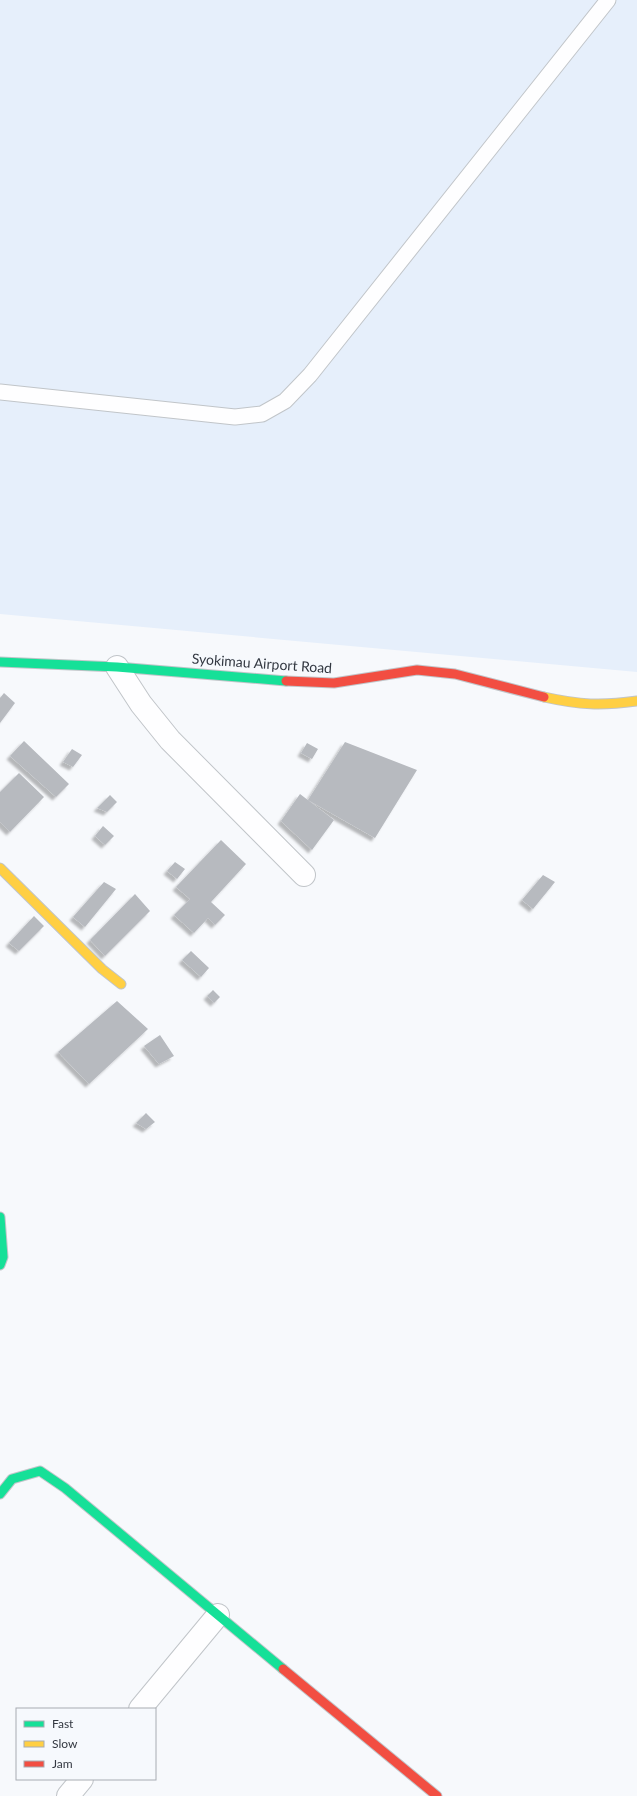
<svg xmlns="http://www.w3.org/2000/svg" width="637" height="1796" viewBox="0 0 637 1796" font-family="Lato,sans-serif">
<style>
.green{fill:#e6effb}
.building{fill:#b7babf;filter:url(#shadow)}
.lines{fill:none;stroke-linecap:round;stroke-linejoin:round}
.lane-casing{stroke:#c1c5c9;stroke-width:17}
.street-casing{stroke:#c1c5c9;stroke-width:24}
.fast-casing{stroke:#c1c5c9;stroke-width:11}
.slow-casing{stroke:#c1c5c9;stroke-width:11}
.jam-casing{stroke:#c1c5c9;stroke-width:11}
.lane{stroke:#fefeff;stroke-width:15}
.street{stroke:#fefeff;stroke-width:22}
.fast{stroke:#16e098;stroke-width:9}
.slow{stroke:#ffcf43;stroke-width:9}
.jam{stroke:#f24e42;stroke-width:9}
.labels{text-anchor:middle;dominant-baseline:central;stroke-width:3;stroke-linejoin:round;paint-order:stroke}
.street-label{font-size:14px;fill:#333841;stroke:#f6f9fd}
</style>
<defs>
<filter id="shadow"><feDropShadow dx="-3.5" dy="3.5" stdDeviation="1" flood-color="#0004"/></filter>
</defs>
<rect width="100%" height="100%" fill="#f7f9fc"/>
<!-- green -->
<path class="green" d="M0,0H637V672L0,614Z"/>
<!-- building -->
<path class="building" d="M4,693L15,703L0,723V698Z
M24,741L69,784L56,797L10,756Z
M345,742L417,770L375,838L308,800Z
M307,743L318,749L312,759L301,753Z
M72,749L82,755L73,767L63,762Z
M19,773L44,797L10,832L0,822V792Z
M300,794L334,820L312,850L281,821Z
M110,795L117,802L107,812L97,808Z
M103,826L114,836L105,845L95,836Z
M221,840L246,864L211,902L225,915L215,925L208,918L194,933L174,915L190,899L176,887Z
M175,862L185,869L177,879L167,871Z
M543,875L555,882L533,909L522,900Z
M104,882L116,889L85,927L73,917Z
M135,894L150,911L105,956L90,940Z
M34,916L44,926L19,951L9,943Z
M191,951L209,968L201,977L182,960Z
M213,990L220,997L214,1003L207,996Z
M117,1001L148,1029L89,1084L58,1052Z
M160,1035L174,1056L159,1064L144,1046Z
M146,1113L155,1122L146,1129L136,1123Z"/>
<g class="lines">
<defs>
<path id="lane" d="M0,392L235,417L262,414L285,401L310,375L608,0"/>
<path id="street" d="M117,667L141,704L170,740L304,875
M140,1709L218,1615
M68,1796L82,1779"/>
<path id="fast" d="M0,662L117,667L286,681
M0,1217L3,1257L0,1265
M0,1494L12,1479L40,1471L65,1488L283,1669"/>
<path id="slow" d="M544,697C580,705 601,706 637,701
M0,868L102,969L121,984"/>
<path id="jam" d="M286,681L334,683L417,670L455,674L544,697
M283,1669L437,1796"/>
</defs>
<!-- lane casing -->
<use href="#lane" class="lane-casing"/>
<!-- street casing -->
<use href="#street" class="street-casing"/>
<!-- fast casing -->
<use href="#fast" class="fast-casing"/>
<!-- slow casing -->
<use href="#slow" class="slow-casing"/>
<!-- jam casing -->
<use href="#jam" class="jam-casing"/>
<!-- lane -->
<use href="#lane" class="lane"/>
<!-- street -->
<use href="#street" class="street"/>
<!-- fast -->
<use href="#fast" class="fast"/>
<!-- slow -->
<use href="#slow" class="slow"/>
<!-- jam -->
<use href="#jam" class="jam"/>
</g>
<g class="labels">
<!-- street labels -->
<g class="street-label">
<text transform="translate(262 663) rotate(4)">Syokimau Airport Road</text>
</g>
</g>
<!-- legend -->
<rect x="16" y="1708" width="140" height="72" fill="#f6f9fd" stroke="#a8acb2"/>
<rect x="24" y="1721" width="20" height="6" fill="#16e098" stroke="#a8acb2"/>
<text x="52" y="1728" font-size="12" fill="#333841">Fast</text>
<rect x="24" y="1741" width="20" height="6" fill="#ffcf43" stroke="#a8acb2"/>
<text x="52" y="1748" font-size="12" fill="#333841">Slow</text>
<rect x="24" y="1761" width="20" height="6" fill="#f24e42" stroke="#a8acb2"/>
<text x="52" y="1768" font-size="12" fill="#333841">Jam</text>
</svg>
